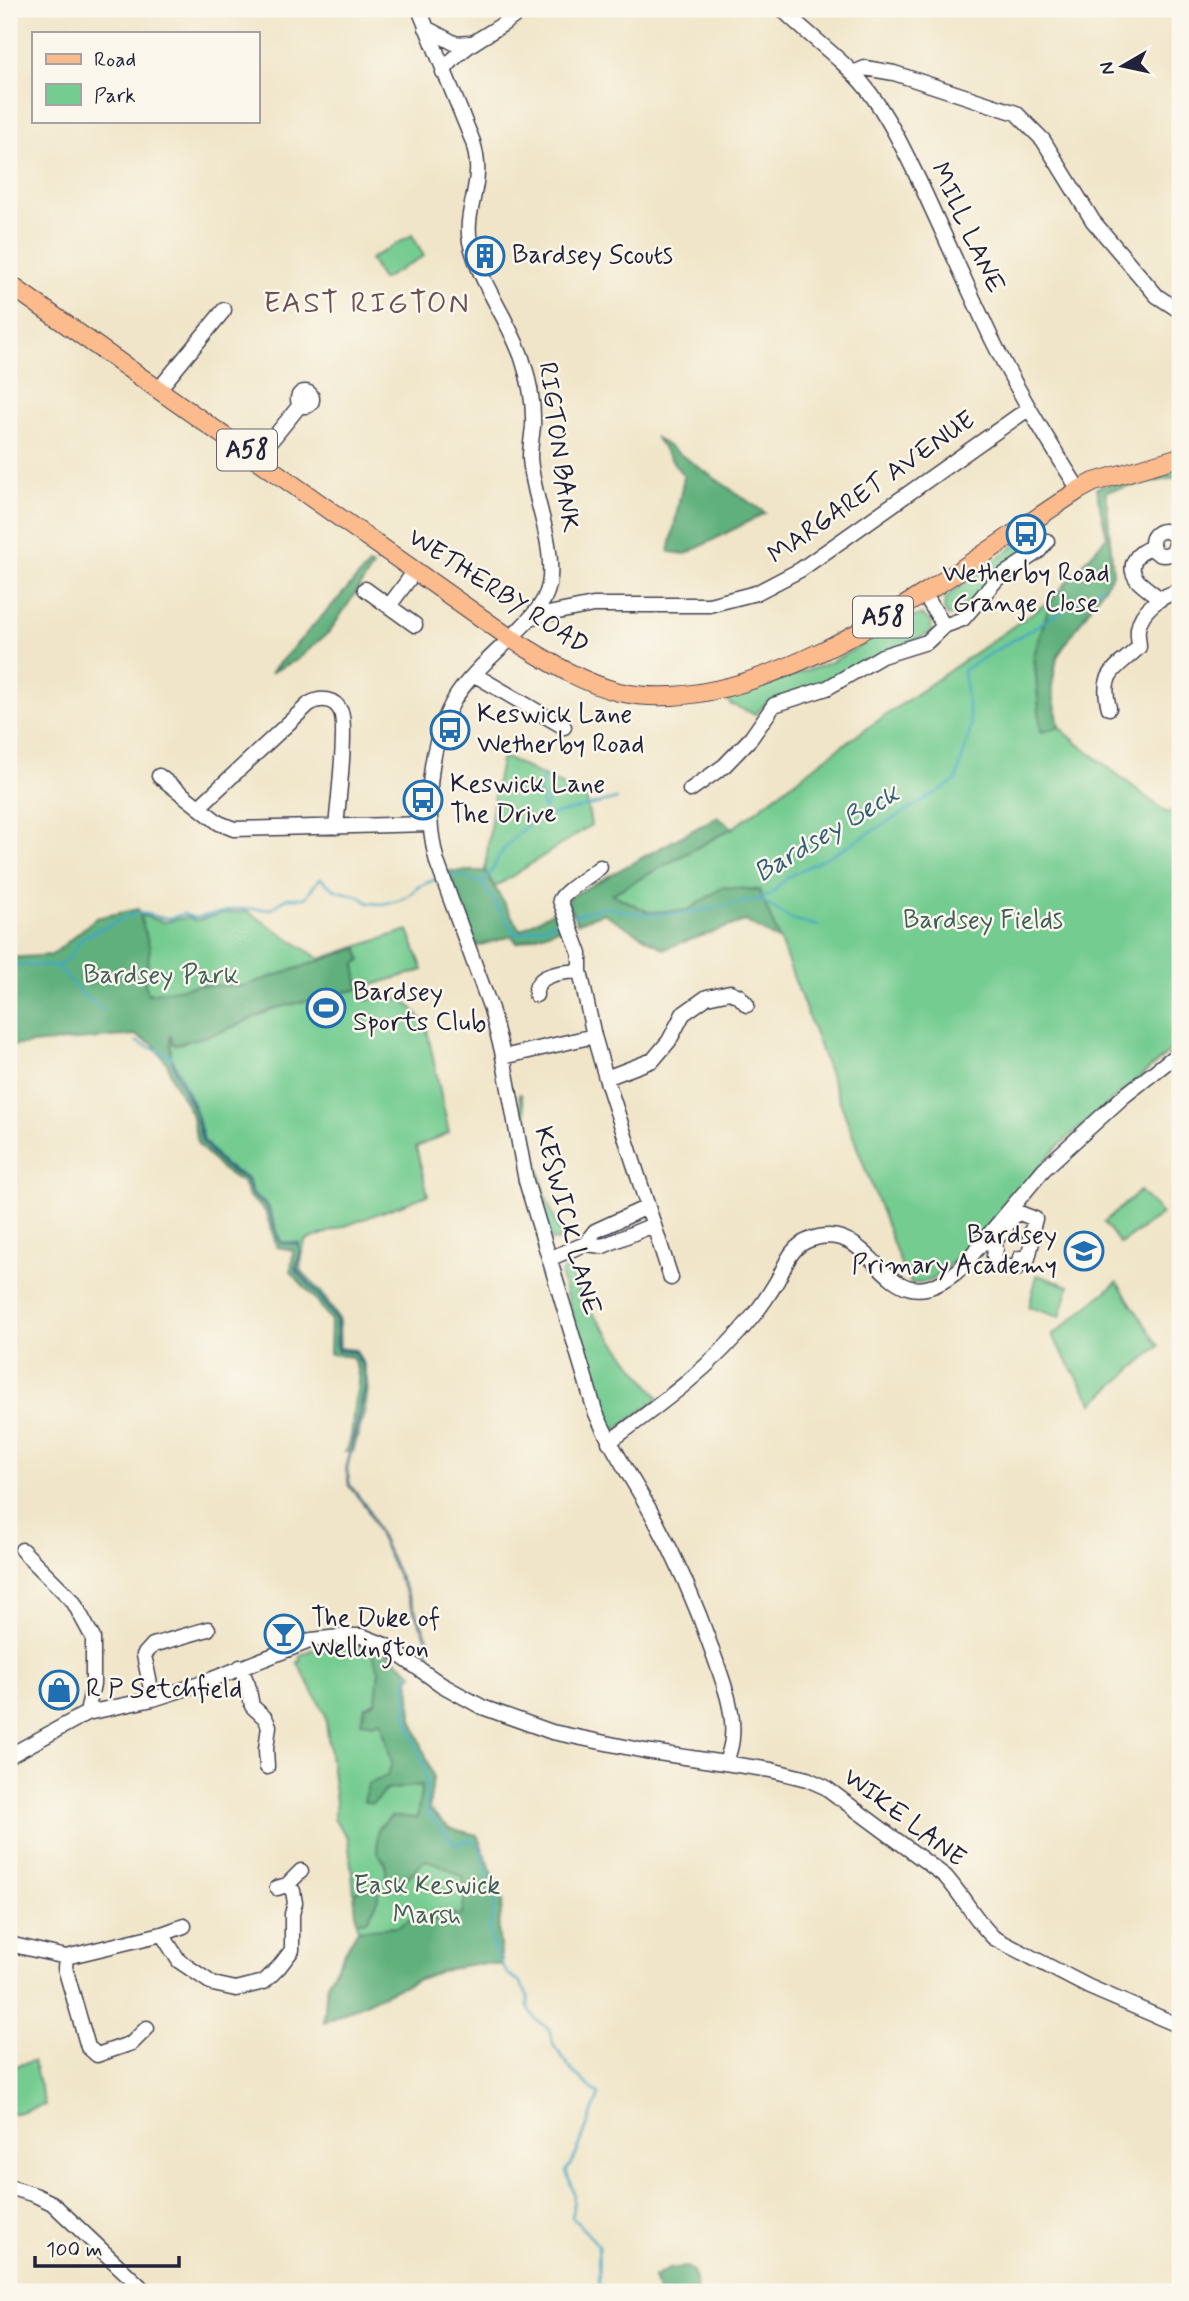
<svg xmlns="http://www.w3.org/2000/svg" width="1189" height="2301" viewBox="0 0 1189 2301" font-family="Mynerve,sans-serif">
<style>
.green{fill:#74cc91;stroke:#4b7766;stroke-width:2}
.forest{fill:#5fb07b;stroke:#40695b;stroke-width:2}
.water{fill:#43a7c3;stroke:#32647f;stroke-width:2}
.lines{fill:none;stroke-linecap:round;stroke-linejoin:round}
.stream{stroke:#43a7c3;stroke-width:2.5}
.minor-casing{stroke:#413f50;stroke-width:17}
.major-casing{stroke:#413f50;stroke-width:20}
.minor{stroke:#fff;stroke-width:14}
.major{stroke:#fbbb8d;stroke-width:18}
.labels{text-anchor:middle;dominant-baseline:central;stroke-width:5;stroke-linejoin:round;paint-order:stroke}
.shield{fill:#fbf7ec;stroke:#636270;stroke-width:2}
.shield-label{font-size:24px;font-weight:bold;fill:#22223b}
.street-label{font-size:26px;fill:#22223b;stroke:#fbf7ec}
.poi-label{font-size:26px;fill:#22223b;stroke:#fbf7ec;text-anchor:start}
.park-label{font-size:26px;fill:#3f5e59;stroke:#fbf7ec}
.water-label{font-size:28px;font-style:italic;fill:#315e78;stroke:#fbf7ec}
.quarter-label{font-size:30px;letter-spacing:2px;fill:#695154;stroke:#fbf7ec}
</style>
<rect width="100%" height="100%" fill="#fbf7ec"/>
<filter id="ink" filterUnits="userSpaceOnUse"><feTurbulence type="fractalNoise" baseFrequency=".0143" numOctaves="2"/><feDisplacementMap in="SourceGraphic" scale="14" xChannelSelector="R" yChannelSelector="G"/><feConvolveMatrix kernelMatrix="1 2 1 2 8 2 1 2 1" color-interpolation-filters="sRGB"/></filter>
<filter id="wash" filterUnits="userSpaceOnUse"><feTurbulence type="fractalNoise" baseFrequency=".00686" numOctaves="4" result="noise"/><feDisplacementMap in="SourceGraphic" scale="28" xChannelSelector="R" yChannelSelector="G"/><feGaussianBlur stdDeviation="1.57" result="paint"/><feColorMatrix in="noise" values="0 0 0 0 0 0 0 0 0 0 0 0 0 0 0 0 0 1.4 0 .05"/><feComposite in="paint" operator="in"/></filter>
<g filter="url(#wash)">
<rect width="100%" height="100%" fill="#f0e5c8"/>
<!-- green -->
<path class="green" d="M412,235L424,256L382,280L370,259Z
M1043,524L1046,528L1036,544L1009,563L961,614L948,616L944,610L945,598Z
M1051,600L1034,655L1042,732L1059,727L1077,743L1167,813L1180,808V1043L1057,1147L978,1238L953,1262L932,1280L912,1284L905,1275L780,941L759,890L686,913L648,912L611,894L733,828L843,745Z
M921,615L931,621L932,632L835,679L769,701L755,714L730,704L727,696L750,691L831,662L913,617Z
M502,756L586,797L591,825L495,887L485,871L494,796Z
M247,911L320,959L408,930L423,970L362,988L366,1000C397,993 408,999 426,1025L449,1133L416,1147L428,1195L305,1241L300,1269L323,1294L339,1319L340,1348L356,1350C379,1388 362,1415 353,1453L367,1383L364,1365L355,1351L338,1350L337,1319L296,1269L301,1254L281,1242L268,1206L253,1194L247,1179L223,1164L204,1141L196,1111L171,1056L170,1030L74,953L134,917L144,916L165,922L188,917L196,921L219,914Z
M519,1094H521L546,1197L562,1238L558,1241L552,1240L548,1232L531,1171Z
M1140,1191L1162,1214L1120,1244L1104,1222Z
M568,1269L589,1309L659,1398L617,1429L610,1428L600,1408L561,1277L562,1271Z
M1037,1275L1069,1286L1060,1317L1029,1307Z
M1117,1282L1159,1346L1093,1403L1052,1336Z
M338,1641C375,1644 385,1649 413,1674L409,1679L412,1719L433,1776L429,1809L449,1828L477,1835L503,1900L498,1929L502,1965C453,1953 370,2003 324,2022L327,1983L358,1929L348,1838L334,1819L336,1802L325,1714L297,1662L301,1661L299,1656L327,1642Z
M33,2061L45,2105L9,2115V2068Z"/>
<!-- forest -->
<path class="forest" d="M655,437L765,513L686,554L669,552L684,477Z
M1180,464V477L1106,491L1113,574L1057,657L1052,686L1059,727L1041,732L1034,655L1051,600L1107,537L1096,488Z
M369,565L373,567L330,631L297,660L270,673Z
M717,817L733,828L612,894L648,912L688,910L723,887L759,890L780,941L745,921L664,949L603,913L577,923L568,904L570,897Z
M448,871H485L520,930L554,911L563,927L517,943L512,936L477,946Z
M138,909L150,948L145,983L148,994L200,985L244,986L358,948L361,960L355,964L359,989L276,1008L221,1032L174,1045L170,1034L171,1056L177,1077L195,1112L202,1141L222,1165L246,1180L252,1195L267,1207L280,1243L298,1244L300,1254L295,1269L320,1297L336,1320L337,1350L355,1352L363,1366L366,1383L350,1452H345C354,1437 351,1424 354,1407C357,1387 363,1378 352,1357L330,1354L331,1321L317,1301L291,1272L293,1250L277,1247L265,1211L249,1197L243,1183L220,1168L198,1144L191,1113L172,1079L168,1065L153,1044L135,1035L9,1046V958L52,955L96,918Z
M368,1644L391,1655L413,1674L409,1679L412,1719L433,1776L429,1809L449,1828L477,1835L503,1900L498,1929L502,1965C453,1953 370,2003 324,2022L327,1983L358,1930L398,1927L418,1914L447,1922L451,1913L461,1916C465,1903 466,1891 463,1877C447,1870 443,1864 425,1860L399,1886L386,1881V1863L377,1853L378,1828L391,1816L417,1818L422,1785L386,1790L373,1803L364,1802L368,1784L387,1776L392,1763L381,1721L373,1724L361,1722L365,1707L376,1701L379,1670Z
M364,1887L379,1890L377,1903L367,1920L357,1921L354,1894Z
M687,2267L693,2271L697,2292H658L654,2277L669,2269Z"/>
<!-- water -->
<path class="water" d="M171,1056L196,1111L204,1141L223,1164L248,1179L253,1194L268,1206L281,1242L299,1243L301,1254L297,1269L321,1296L337,1319L338,1350L355,1351L364,1365L367,1383L347,1469L350,1485L367,1507L429,1640L431,1649L421,1662L418,1660L430,1648L428,1641L366,1507L349,1486L346,1469L366,1383L363,1366L354,1352L337,1351L336,1320L320,1297L295,1269L300,1254L298,1244L280,1243L267,1207L252,1195L246,1180L222,1165L202,1141L195,1112L177,1077Z"/>
<g class="lines">
<!-- stream -->
<path class="stream" d="M543,778L539,794L544,810
M543,816L551,789
M448,876L458,875L482,883L516,935L563,920
M483,882C490,876 494,867 498,858C505,846 525,824 538,818L617,799
M759,899L791,919L818,926
M573,916L603,907L647,915L686,913L759,899L769,895L788,877L842,849L956,781L971,727L963,670L1102,587
M9,965L57,966L82,994L104,1010
M57,966L66,961L83,937L133,914C155,910 159,925 183,914L195,918L235,909H272L286,898H305L320,878L335,890L358,896L369,903L382,904L398,901L408,896L418,887L438,878
M137,1042L171,1056V1059
M411,1672L407,1677V1719L425,1769L427,1812L456,1845L469,1839L480,1847L493,1889L495,1908L489,1929L495,1951L507,1973L520,1982L528,1996V2006L536,2020L549,2029L554,2046L572,2071L599,2095L576,2155L566,2171L574,2193L572,2217L598,2245L599,2292"/>
</g>
</g>
<g filter="url(#ink)">
<g class="lines">
<defs>
<path id="minor" d="M419,9L473,142C476,153 478,162 477,173C476,196 465,218 470,242C480,284 508,318 522,358C529,379 534,404 533,426C532,436 530,447 530,458C533,498 553,537 550,578C548,605 527,621 510,639C493,655 463,682 453,702C427,749 424,811 437,862L491,1009L502,1051L526,1181L595,1411C611,1449 635,1482 654,1518C677,1560 696,1604 712,1650C721,1676 735,1709 732,1737C732,1746 728,1755 726,1763
M782,9C809,36 844,60 867,89C890,119 906,154 922,187C942,230 962,274 982,318C1009,378 1044,434 1079,490
M426,28L456,44L470,43
M443,72C465,40 494,35 523,9
M853,73L865,68L894,73L1016,113L1043,140L1093,221L1157,296L1180,311
M159,389L224,310
M298 399a7 7 0 1 1 14 0a7 7 0 1 1-14 0Z
M257,458L300,405
M1152 543a12 12 0 1 1 24 0a12 12 0 1 1-24 0Z
M1153,547C1138,551 1125,565 1138,581C1144,587 1153,593 1160,599
M365,589L415,625
M925,595L944,626
M389,606L415,571
M533,617L593,605H709L756,593L800,570L1028,409
M475,675L564,727
M1109,708C1099,671 1118,668 1139,647C1139,641 1137,635 1138,629C1141,609 1162,595 1180,591
M159,776L219,823L234,829L429,824
M690,790L724,766L751,738L774,705L827,688L882,656L927,642L944,626L963,619L997,579L1039,551L1047,541
M200,806L309,704C320,697 335,698 341,712C347,727 338,806 336,827
M536,995C533,973 565,972 580,971
M594,1036L580,971V954L560,900C565,890 590,876 600,867
M503,1057L594,1036L606,1078L671,1278
M606,1078L653,1060L669,1041L683,1014L707,997L730,992L739,996L747,1005
M1017,1212L1035,1219L1030,1237L1033,1238L1028,1258H1020L1017,1269L998,1264L994,1256L996,1249L992,1245Z
M585,1244L603,1246L653,1225
M551,1258L585,1244L595,1231L647,1207
M609,1442C661,1404 712,1367 753,1316C762,1305 770,1293 777,1281C786,1265 790,1247 809,1240C878,1213 883,1335 960,1269L1044,1169L1124,1096L1180,1052
M22,1550L73,1601L93,1638V1684L87,1713
M240,1667L248,1685L252,1706L265,1718L269,1726L266,1749L267,1767
M153,1699L144,1655L153,1645L208,1629
M9,1756L87,1713L153,1699L200,1684L312,1640L348,1636H362L385,1645L442,1685L482,1707L552,1732L645,1751L771,1770L807,1779L825,1787L945,1876C963,1896 975,1920 994,1938L1089,1987L1180,2026
M277,1888L287,1885L301,1871
M162,1934L179,1961L213,1984L236,1989L264,1982L279,1967L292,1950V1914L295,1903L293,1891L287,1885
M9,1944L66,1957L162,1934L184,1926
M66,1957L65,1968L88,2047L97,2055L132,2043L147,2028
M9,2187L35,2195L52,2203L146,2292"/>
<path id="major" d="M9,284L510,638C545,659 579,682 619,692C765,725 962,565 1079,490L1094,482L1180,457"/>
</defs>
<!-- minor casing -->
<use href="#minor" class="minor-casing"/>
<!-- major casing -->
<use href="#major" class="major-casing"/>
<!-- minor -->
<use href="#minor" class="minor"/>
<!-- major -->
<use href="#major" class="major"/>
</g>
</g>
<!-- icons -->
<defs>
<symbol id="building-ring" viewBox="-11 -11 22 22"><circle r="9.5" fill="#fbf7ec" stroke="#1f6fb2" stroke-width="1.5"/><path d="M-4-6H4V6H1V3H-1V6H-4ZM-2.5-4.3h1.7v1.8h-1.7ZM.8-4.3h1.7v1.8H.8ZM-2.5-1h1.7V.8h-1.7ZM.8-1h1.7V.8H.8Z" fill="#1f6fb2"/></symbol>
<symbol id="bus-ring" viewBox="-11 -11 22 22"><circle r="9.5" fill="#fbf7ec" stroke="#1f6fb2" stroke-width="1.5"/><path d="M-5-6H5V4H4V6H2V4H-2V6H-4V4H-5ZM-3.5-4V0h7V-4ZM-3.5 1.2v1.5H-2V1.2ZM2 1.2v1.5H3.5V1.2Z" fill="#1f6fb2"/></symbol>
<symbol id="stadium-ring" viewBox="-11 -11 22 22"><circle r="9.5" fill="#fbf7ec" stroke="#1f6fb2" stroke-width="1.5"/><path d="M0-5a6.5 5 0 1 0 0 10a6.5 5 0 1 0 0-10ZM-3.5-1.8h7v3.6h-7Z" fill="#1f6fb2"/></symbol>
<symbol id="school-ring" viewBox="-11 -11 22 22"><circle r="9.5" fill="#fbf7ec" stroke="#1f6fb2" stroke-width="1.5"/><path d="M0-5L7-2L0 1L-7-2ZM-4 1L0 2.5L4 1V4Q0 6-4 4Z" fill="#1f6fb2"/></symbol>
<symbol id="bar-ring" viewBox="-11 -11 22 22"><circle r="9.5" fill="#fbf7ec" stroke="#1f6fb2" stroke-width="1.5"/><path d="M-6-5H6L.8 .8V4.5H3.5V6h-7V4.5H-.8V.8Z" fill="#1f6fb2"/></symbol>
<symbol id="shop-ring" viewBox="-11 -11 22 22"><circle r="9.5" fill="#fbf7ec" stroke="#1f6fb2" stroke-width="1.5"/><path d="M-5-2.5h2.3a2.7 3.5 0 0 1 5.4 0H5L5.5 6h-11ZM-1.5-2.5h3a1.5 2.3 0 0 0-3 0Z" fill="#1f6fb2"/></symbol>
</defs>
<g fill-rule="evenodd">
<use href="#building-ring" x="463" y="234" width="44" height="44"/>
<use href="#bus-ring" x="1004" y="512" width="44" height="44"/>
<use href="#bus-ring" x="428" y="708" width="44" height="44"/>
<use href="#bus-ring" x="401" y="778" width="44" height="44"/>
<use href="#stadium-ring" x="304" y="986" width="44" height="44"/>
<use href="#school-ring" x="1062" y="1229" width="44" height="44"/>
<use href="#bar-ring" x="262" y="1612" width="44" height="44"/>
<use href="#shop-ring" x="37" y="1668" width="44" height="44"/>
</g>
<g class="labels">
<!-- shield labels -->
<g class="shield">
<rect x="217" y="429.5" width="60" height="41" rx="5"/>
<rect x="853" y="596.5" width="60" height="41" rx="5"/>
</g>
<g class="shield-label">
<text x="247" y="450">A58</text>
<text x="883" y="617">A58</text>
</g>
<!-- street labels -->
<g class="street-label">
<text transform="translate(967 228) rotate(65)">MILL LANE</text>
<text transform="translate(558 447) rotate(82)">RIGTON BANK</text>
<text transform="translate(872 488) rotate(-35)">MARGARET AVENUE</text>
<text transform="translate(498 592) rotate(33)">WETHERBY ROAD</text>
<text transform="translate(567 1221) rotate(75)">KESWICK LANE</text>
<text transform="translate(904 1818) rotate(37)">WIKE LANE</text>
</g>
<!-- poi labels -->
<g class="poi-label">
<text x="512" y="256">Bardsey Scouts</text>
<text x="1026" y="574" text-anchor="middle">Wetherby Road<tspan x="1026" dy="30">Grange Close</tspan></text>
<text x="477" y="715">Keswick Lane<tspan x="477" dy="30">Wetherby Road</tspan></text>
<text x="450" y="785">Keswick Lane<tspan x="450" dy="30">The Drive</tspan></text>
<text x="353" y="993">Bardsey<tspan x="353" dy="30">Sports Club</tspan></text>
<text x="1057" y="1236" text-anchor="end">Bardsey<tspan x="1057" dy="30">Primary Academy</tspan></text>
<text x="311" y="1619">The Duke of<tspan x="311" dy="30">Wellington</tspan></text>
<text x="86" y="1690">R P Setchfield</text>
</g>
<!-- park labels -->
<g class="park-label">
<text x="983" y="921">Bardsey Fields</text>
<text x="161" y="976">Bardsey Park</text>
<text x="427" y="1886">Eask Keswick<tspan x="427" dy="30">Marsh</tspan></text>
</g>
<!-- water labels -->
<g class="water-label">
<text transform="translate(827 834) rotate(-31)">Bardsey Beck</text>
</g>
<!-- quarter labels -->
<g class="quarter-label">
<text x="367" y="303">EAST RIGTON</text>
</g>
</g>
<!-- margin -->
<rect width="1189" height="2301" fill="none" stroke="#fbf7ec" stroke-width="35"/>
<!-- legend -->
<rect x="32" y="32" width="228" height="91" fill="#fbf7ec" stroke="#a4a2a5" stroke-width="2"/>
<rect x="46" y="54" width="35" height="10" fill="#fbbb8d" stroke="#a4a2a5" stroke-width="2"/>
<text x="94" y="66" font-size="21" fill="#22223b">Road</text>
<rect x="46" y="84" width="35" height="21" fill="#74cc91" stroke="#a4a2a5" stroke-width="2"/>
<text x="94" y="102" font-size="21" fill="#22223b">Park</text>
<!-- north arrow -->
<g transform="translate(1123 66) rotate(261)" stroke="#fbf7ec" stroke-width="5" paint-order="stroke">
<path d="M0-5L12 26L0 18L-12 26Z" fill="#22223b"/>
<text y="-10" font-size="19" font-weight="bold" text-anchor="middle" fill="#22223b">N</text>
</g>
<!-- scale -->
<path d="M35 2256v10h144v-10" fill="none" stroke="#22223b" stroke-width="3.5"/>
<text x="46" y="2256" font-size="21" fill="#22223b" stroke="#fbf7ec" stroke-width="5" paint-order="stroke">100 m</text>
</svg>
